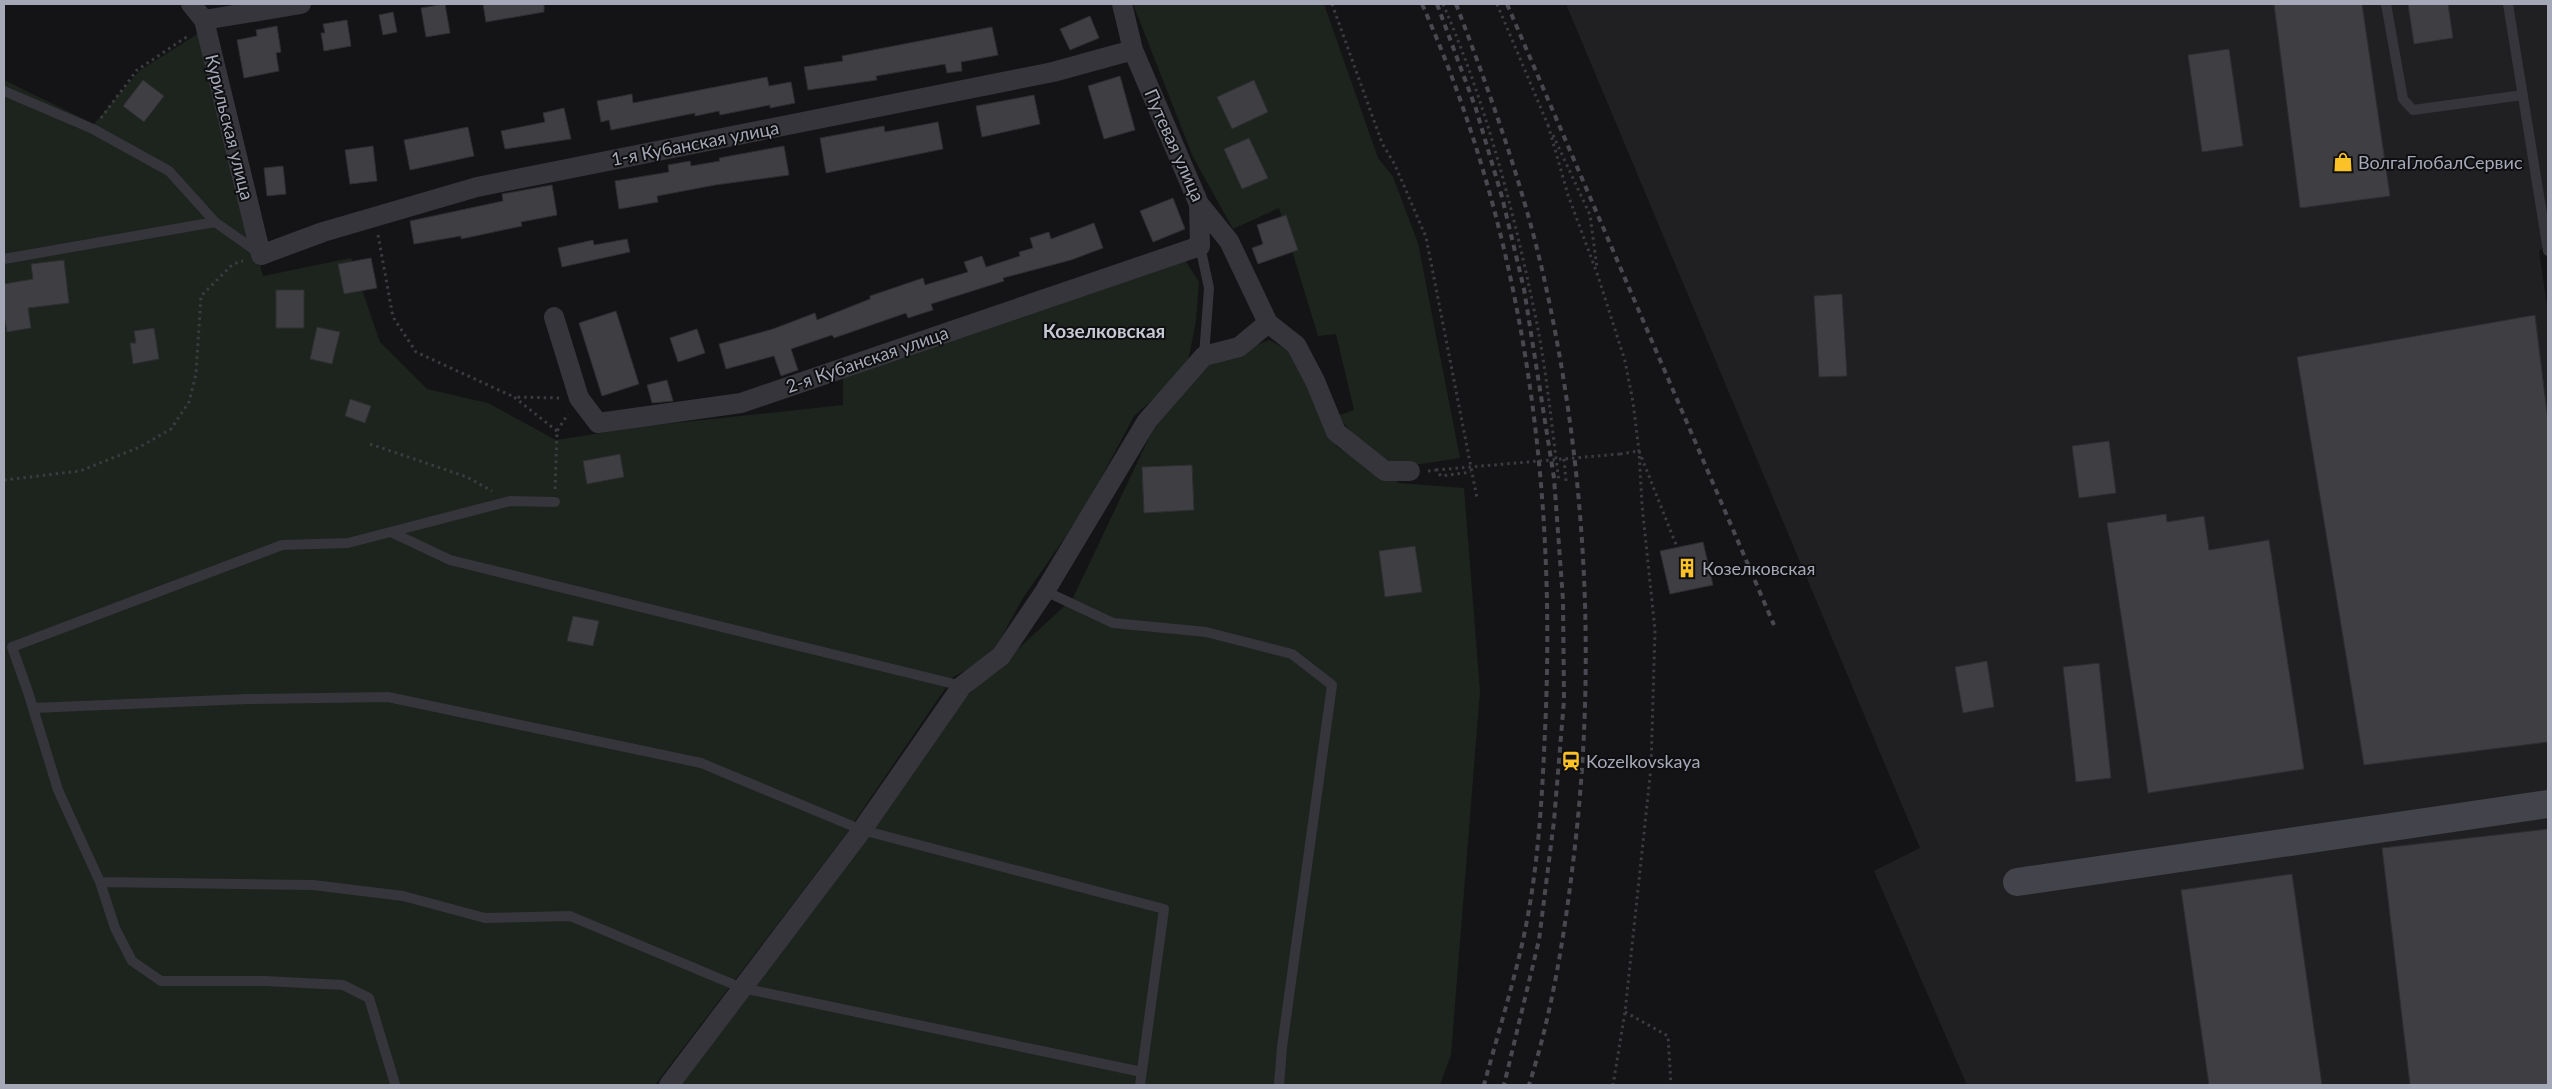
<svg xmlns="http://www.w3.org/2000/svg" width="2552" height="1089" viewBox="0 0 2552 1089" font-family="Lato,sans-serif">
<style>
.built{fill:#202023}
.green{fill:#1c241d}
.building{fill:#3e3e43;stroke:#2e2e32}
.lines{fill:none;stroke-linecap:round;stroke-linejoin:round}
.path{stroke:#3b3c42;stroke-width:3;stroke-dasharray:2.5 4;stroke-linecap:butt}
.lane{stroke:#35353b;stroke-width:10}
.street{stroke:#35353b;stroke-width:20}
.secondary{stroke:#43444b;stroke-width:28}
.rail{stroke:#484950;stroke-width:4;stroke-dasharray:6 5;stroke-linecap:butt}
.path-bridge{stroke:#3b3c42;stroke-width:3;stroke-dasharray:2.5 4;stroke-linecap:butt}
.labels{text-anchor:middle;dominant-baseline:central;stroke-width:4;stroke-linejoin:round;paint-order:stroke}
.street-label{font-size:18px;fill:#a5a9b7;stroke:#0f0f11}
.poi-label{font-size:18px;fill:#a5a9b7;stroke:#0f0f11;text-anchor:start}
.neighbourhood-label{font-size:19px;font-weight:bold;fill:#c6c9d3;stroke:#0f0f11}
</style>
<rect width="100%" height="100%" fill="#141416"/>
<!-- built -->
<path class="built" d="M1566,4H2548V245L2539,251L2548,312V1085H1967L1874,871L1920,848Z"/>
<!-- green -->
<path class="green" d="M1133,4H1324L1378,158L1393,177L1418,243L1460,458L1401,467L1368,450L1337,416L1354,410L1336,334L1318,336L1279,208L1233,229L1193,157Z
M199,33L263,276L351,258L380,342L427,389L488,403L556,440L646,426L843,405V377L1184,258L1199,282L1196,321L1188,361L1161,392L1134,416L1084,510L1023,598L990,658L953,677L846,834L655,1085H4V80L94,124L139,71Z
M1269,340L1291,352L1337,447L1399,483L1464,488L1480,691L1451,1055L1440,1085H679L967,696L1073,598L1156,423L1209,365Z"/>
<!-- building -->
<path class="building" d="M445,4L450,33L426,37L421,8Z
M483,4H544V12L486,22Z
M2274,4H2362L2390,196L2300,208Z
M2408,4H2448L2453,38L2414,44Z
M393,12L397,32L383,35L379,15Z
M1090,16L1099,38L1070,50L1060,29Z
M347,20L351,46L324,51L321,33H325L323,24Z
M277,26L281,52L276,53L279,71L244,78L237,40L257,36L256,30Z
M992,27L998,55L961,62L962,71L947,73L945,64L876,76L877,80L808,90L804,67L843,61L842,56Z
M2229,49L2243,146L2202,152L2188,55Z
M1120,76L1135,130L1104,139L1088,86Z
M767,77L769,86L791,82L795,103L770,108V105L720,115L719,111L695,116V113L611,130L609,120L601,122L597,101L632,94L633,103Z
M143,80L164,96L144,122L123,106Z
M1254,80L1268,112L1232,129L1217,97Z
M1034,95L1040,124L982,137L976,106Z
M564,108L571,139L505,149L501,131L545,122L543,113Z
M938,122L943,149L826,173L820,138L884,126L885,132Z
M468,127L474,156L410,170L404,140Z
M1249,138L1268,178L1242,189L1224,149Z
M373,146L377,181L350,184L345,150Z
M784,146L789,175L715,185L657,196L658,202L619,209L615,181L669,172L668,165L690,161L691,166L720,161L719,158Z
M283,166L286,194L267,196L264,168Z
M552,185L557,215L521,222L522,226L461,239V236L414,244L410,221L503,201L502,194Z
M1173,198L1185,229L1153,242L1140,211Z
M1286,215L1298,250L1258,264L1252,248L1263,244L1257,225Z
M1094,223L1103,248L1071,260L1003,278L1004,281L931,304L933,310L908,318L906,313L834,338L832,335L791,349L798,370L781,376L774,356L726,369L719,344L773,329L815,313L817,320L870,299V296L923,278L925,285L968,272L964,262L982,256L986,267L1020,256L1019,252L1033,248L1030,238L1049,232L1051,239Z
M627,239L630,252L562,267L558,248L593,240L594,245Z
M371,258L377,288L344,294L338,264Z
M64,260L69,303L28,308L31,328L7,332L4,315V284L33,279L31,264Z
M276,290H304V328H276Z
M1842,294L1847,376L1819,377L1814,296Z
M616,311L639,384L602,396L579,323Z
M2535,315L2548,421V742L2364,765L2297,357Z
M317,327L340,332L332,364L310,359Z
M154,328L159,359L133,364L130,343H136L134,331Z
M697,329L705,353L678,362L670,338Z
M667,380L673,401L652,403L647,385Z
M350,399L371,406L365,423L345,416Z
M2109,441L2116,493L2079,498L2072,446Z
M620,454L624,477L587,484L583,461Z
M1192,465L1194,510L1144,513L1142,467Z
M2166,514L2167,522L2204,516L2209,550L2269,540L2304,769L2148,793L2107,523Z
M1703,542L1713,585L1670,594L1660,551Z
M1415,546L1422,592L1385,597L1379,551Z
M573,616L599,621L593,646L567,641Z
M1987,661L1994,707L1963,713L1955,667Z
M2099,663L2111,778L2076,782L2063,667Z
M2548,829V1085H2410L2382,848Z
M2292,874L2322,1085H2209L2181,890Z"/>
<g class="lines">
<!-- path -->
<path class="path" d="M1332,4L1382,143L1395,165L1426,237L1477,498
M1443,4C1487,105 1515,216 1537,324C1547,375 1552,429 1559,482
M1497,4L1548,125
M101,118L137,70L188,36
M1548,125L1568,195L1598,276L1625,361L1633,402L1639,451L1642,505L1655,630L1651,767L1625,1012L1613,1085
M1553,135L1590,215L1597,268
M378,235L393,317L416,352L514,397
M557,431L514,397L559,398
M370,444L467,477L492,491
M1620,454L1639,451L1677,547
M1564,459L1566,481
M1428,471L1436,470L1441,476L1471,472
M4,480L80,471L140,447L171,429L189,402L196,374L201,296L233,264L243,261
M555,489L557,431L568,414
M1625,1012L1668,1036L1671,1085"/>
<!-- lane -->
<path class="lane" d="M2386,4L2403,99L2413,110L2523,95
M2508,4L2548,251
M4,91L93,129L169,171L215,222L259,253
M1200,246L1209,288L1204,356
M4,259L215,222
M393,533L450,560L962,686
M1045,591L1113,623L1206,632L1292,654L1332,685L1282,1047L1279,1085
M33,708L248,699L388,697L701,763L862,830L1164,909L1140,1085
M100,882L313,885L403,896L485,918L570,916L742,988L1142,1072
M395,1084L369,998L343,985L265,981H161L132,961L115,928L100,882L58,790L28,692L12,647L282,545L348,543L510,501L555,502"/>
<!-- street -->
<path class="street" d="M191,4L204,20L261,255L323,232L477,187L1053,72L1133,50
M1122,4L1133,50L1199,204L1229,241L1268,323L1296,345L1315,381L1336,432L1385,471H1410
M204,20L301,4
M554,317L579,398L598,423L741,403L1200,246L1199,204
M669,1085L862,830L962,686L1001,656L1045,591L1147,421L1204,356L1239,347L1268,323"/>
<!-- secondary -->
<path class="secondary" d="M2017,882L2548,804"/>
<!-- rail -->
<path class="rail" d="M1422,4C1523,231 1557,484 1545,731C1542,801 1538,872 1523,940C1512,989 1497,1037 1484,1085
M1437,4L1476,109L1502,197L1524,289L1554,478L1563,600L1564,700L1554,821L1539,940L1504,1085
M1456,4C1490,93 1523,185 1544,278C1587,470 1597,668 1573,863C1564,938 1552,1013 1529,1085
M1507,4L1774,625"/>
<!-- path-bridge -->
<path class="path-bridge" d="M1436,470L1620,454"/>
</g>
<!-- icons -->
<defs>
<symbol id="shop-bare" viewBox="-9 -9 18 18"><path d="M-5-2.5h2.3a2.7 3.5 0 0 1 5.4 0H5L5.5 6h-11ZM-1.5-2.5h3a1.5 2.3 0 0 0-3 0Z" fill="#fbc227" stroke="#0f0f11" stroke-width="2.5" paint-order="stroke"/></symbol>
<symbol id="building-bare" viewBox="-9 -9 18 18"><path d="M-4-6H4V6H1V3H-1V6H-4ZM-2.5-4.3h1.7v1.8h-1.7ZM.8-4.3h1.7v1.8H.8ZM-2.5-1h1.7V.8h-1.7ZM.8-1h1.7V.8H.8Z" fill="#fbc227" stroke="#0f0f11" stroke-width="2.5" paint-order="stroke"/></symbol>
<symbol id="station-bare" viewBox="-9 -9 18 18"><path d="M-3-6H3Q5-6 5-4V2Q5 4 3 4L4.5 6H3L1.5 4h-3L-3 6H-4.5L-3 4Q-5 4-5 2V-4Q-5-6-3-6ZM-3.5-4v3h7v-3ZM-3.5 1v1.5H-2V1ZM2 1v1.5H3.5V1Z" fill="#fbc227" stroke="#0f0f11" stroke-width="2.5" paint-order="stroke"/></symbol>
</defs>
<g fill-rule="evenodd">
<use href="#shop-bare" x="2329" y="148" width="28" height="28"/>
<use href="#building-bare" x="1673" y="554" width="28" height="28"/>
<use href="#station-bare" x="1557" y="747" width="28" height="28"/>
</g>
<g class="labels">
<!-- street labels -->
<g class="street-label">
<text transform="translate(230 127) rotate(76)">Курильская улица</text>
<text transform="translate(695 143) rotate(-11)">1-я Кубанская улица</text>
<text transform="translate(1175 145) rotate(66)">Путевая улица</text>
<text transform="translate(867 359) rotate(-19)">2-я Кубанская улица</text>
</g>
<!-- poi labels -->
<g class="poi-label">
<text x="2358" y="162">ВолгаГлобалСервис</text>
<text x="1702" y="568">Козелковская</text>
<text x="1586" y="761">Kozelkovskaya</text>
</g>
<!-- neighbourhood labels -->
<g class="neighbourhood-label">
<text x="1104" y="330">Козелковская</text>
</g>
</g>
<!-- border -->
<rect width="2552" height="1089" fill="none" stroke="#a5a9b7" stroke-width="10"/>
</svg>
